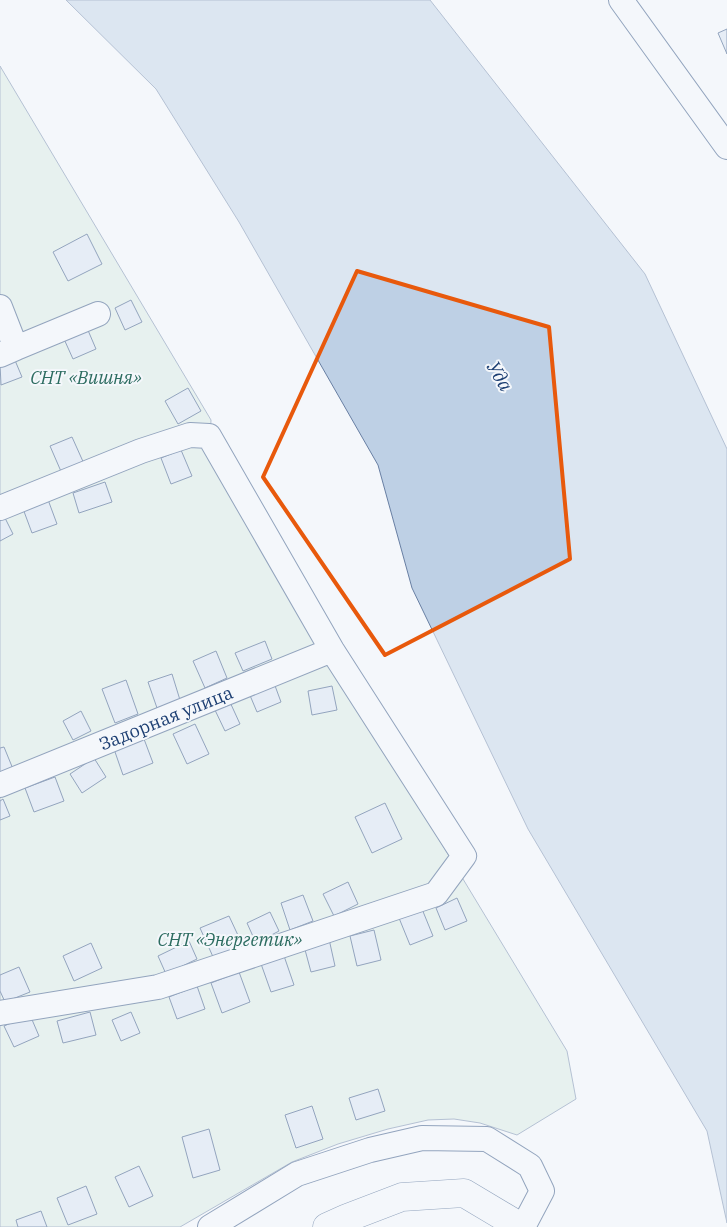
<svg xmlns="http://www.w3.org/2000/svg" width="727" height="1227" viewBox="0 0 727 1227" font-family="'IBM Plex Serif',serif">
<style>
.green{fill:#d7e8df;stroke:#687fa3}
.water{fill:#bed0e5;stroke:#687fa3}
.building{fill:#d5e0f0;stroke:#1d3f73}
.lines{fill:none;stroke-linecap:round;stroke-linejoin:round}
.minor-casing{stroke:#1d3f73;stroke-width:26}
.major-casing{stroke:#1d3f73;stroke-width:29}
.minor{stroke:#f4f7fb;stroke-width:24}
.major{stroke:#f4f7fb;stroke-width:28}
.marked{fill:none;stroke:#e8590c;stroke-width:4;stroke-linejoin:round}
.labels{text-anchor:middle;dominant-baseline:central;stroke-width:4;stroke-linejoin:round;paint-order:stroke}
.park-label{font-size:18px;font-style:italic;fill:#2c6c60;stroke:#f4f7fb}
.street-label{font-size:18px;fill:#1d3f73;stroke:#f4f7fb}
.water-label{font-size:19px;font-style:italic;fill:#1d3f73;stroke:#f4f7fb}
</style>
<rect width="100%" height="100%" fill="#f4f7fb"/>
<!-- green -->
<path class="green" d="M0,66L211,420L209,459L567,1051L576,1099L517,1135L480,1123L454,1119L428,1120L388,1129L338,1144L292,1162L180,1227H0Z"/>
<!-- water -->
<path class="water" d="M66,0H430L645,274L727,449V1223L707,1131L528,829L412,588L378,465L239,222L156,89Z"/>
<!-- building -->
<path class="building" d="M727,29V54L718,33Z
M87,234L102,264L68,281L53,252Z
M131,300L142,322L125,330L115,308Z
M87,328L96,349L73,359L64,339Z
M14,358L22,377L1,385L0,364Z
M188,388L201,411L178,424L165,401Z
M72,437L85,466L63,476L50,446Z
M181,450L192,476L171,484L161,458Z
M105,482L112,502L79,513L73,493Z
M47,497L57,524L32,533L22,506Z
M3,514L13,534L0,541V516Z
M265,641L272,659L243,671L235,653Z
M216,651L227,678L205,688L193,661Z
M172,674L180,700L157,708L148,682Z
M126,680L138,714L115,723L102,689Z
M274,683L281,702L257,712L249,693Z
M332,686L337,710L312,715L308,691Z
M229,700L240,724L225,731L214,708Z
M81,711L91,731L73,740L63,721Z
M195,724L209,754L187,764L173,734Z
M144,739L153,763L123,775L114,749Z
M4,747L13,769L0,774V748Z
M94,758L106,777L82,793L70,774Z
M55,777L64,801L34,812L25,788Z
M3,799L10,816L0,820V801Z
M385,803L402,839L372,853L355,817Z
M348,882L358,904L334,916L323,894Z
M303,895L313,921L290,930L281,903Z
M457,898L467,921L445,930L436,908Z
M422,909L433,936L410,945L399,918Z
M270,912L279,931L256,943L247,923Z
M229,916L243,946L214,959L200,928Z
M374,930L381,960L357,966L350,936Z
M329,939L335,966L311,972L304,946Z
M189,941L197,959L166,974L158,956Z
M91,943L102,968L74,981L63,956Z
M283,953L294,985L271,992L260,961Z
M19,967L30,992L5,1002L0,991V975Z
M239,972L250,1002L222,1013L211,983Z
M197,986L205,1009L177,1019L169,997Z
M90,1012L96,1035L63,1043L57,1021Z
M131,1012L140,1033L121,1041L112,1020Z
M30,1015L39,1036L14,1047L4,1026Z
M378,1089L385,1111L356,1120L349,1098Z
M312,1106L323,1139L296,1148L285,1115Z
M209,1129L220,1170L193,1178L182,1137Z
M139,1166L153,1196L129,1207L115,1177Z
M86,1186L97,1214L68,1225L57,1198Z
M41,1211L47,1227H18L16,1220Z"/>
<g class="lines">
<defs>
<path id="minor" d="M621,0L727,147
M0,307L16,348L0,355
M16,348L98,314
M0,508L141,451L190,435L209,436L332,650L464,856L436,894L158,987L0,1013
M0,785L332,650
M210,1227L297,1174L370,1150L422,1138L487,1139L530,1166L542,1191L523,1227"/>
<path id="major" d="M327,1227L347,1218L402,1197L464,1193L521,1227"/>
</defs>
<!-- minor casing -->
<use href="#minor" class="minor-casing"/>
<!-- major casing -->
<use href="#major" class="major-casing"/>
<!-- minor -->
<use href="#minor" class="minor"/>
<!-- major -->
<use href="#major" class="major"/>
</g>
<!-- marked area -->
<path d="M0 0H727V1227H0ZM357,271L549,327L570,559L385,655L263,477Z" fill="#f4f7fb" fill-opacity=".55" fill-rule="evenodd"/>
<path class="marked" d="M357,271L549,327L570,559L385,655L263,477Z"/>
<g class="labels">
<!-- park labels -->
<g class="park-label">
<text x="86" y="377">СНТ «Вишня»</text>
<text x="230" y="939">СНТ «Энергетик»</text>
</g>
<!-- street labels -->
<g class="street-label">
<text transform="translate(166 718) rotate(-22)">Задорная улица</text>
</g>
<!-- water labels -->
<g class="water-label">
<text transform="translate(500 376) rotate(59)">Уда</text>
</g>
</g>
</svg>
